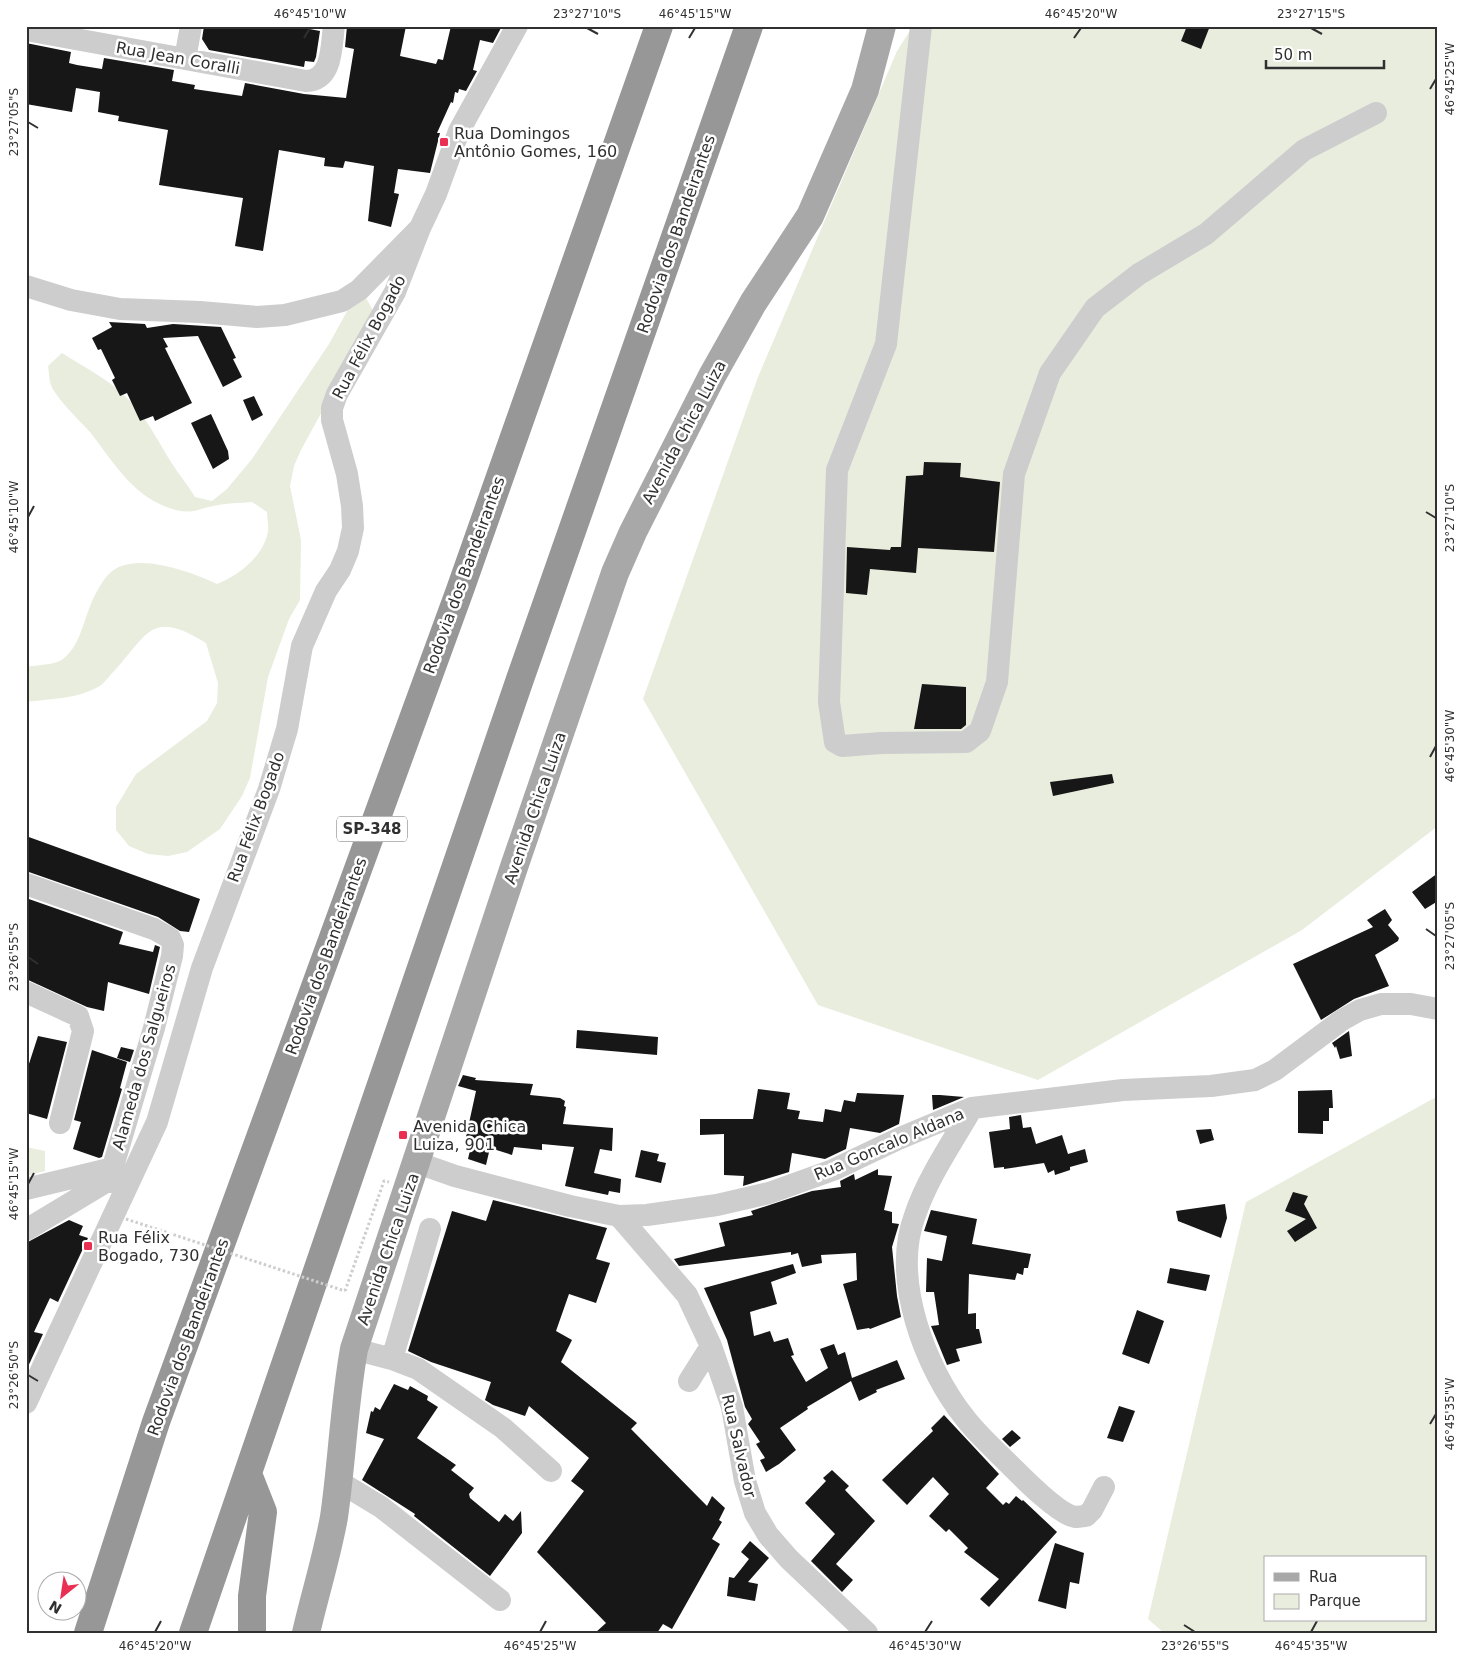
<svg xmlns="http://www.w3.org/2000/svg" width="1464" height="1659" viewBox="0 0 1464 1659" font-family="'DejaVu Sans',sans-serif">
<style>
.green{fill:#e8edde;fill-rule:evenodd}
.building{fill:#171717}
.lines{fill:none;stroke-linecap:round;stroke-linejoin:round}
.path{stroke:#cdcdcd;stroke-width:3;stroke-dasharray:2.5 2.5;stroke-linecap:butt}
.minor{stroke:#cdcdcd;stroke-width:22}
.major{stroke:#a8a8a8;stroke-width:28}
.highway{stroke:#979797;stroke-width:28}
.path-bridge{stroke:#cdcdcd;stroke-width:3;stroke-dasharray:2.5 2.5;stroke-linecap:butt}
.ticks{fill:none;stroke:#303030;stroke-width:2}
.poi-dot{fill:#e93053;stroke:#fff;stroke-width:2}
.labels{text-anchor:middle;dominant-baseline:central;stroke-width:5;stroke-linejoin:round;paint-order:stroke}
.shield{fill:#fff;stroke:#6e6e6e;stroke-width:1}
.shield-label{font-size:15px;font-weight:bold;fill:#303030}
.street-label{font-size:16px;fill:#303030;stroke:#fff}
.poi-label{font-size:16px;fill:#303030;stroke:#fff;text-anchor:start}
.neatline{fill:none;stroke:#303030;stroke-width:2}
.ticks-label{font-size:12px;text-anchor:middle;fill:#303030}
</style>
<rect width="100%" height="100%" fill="#fff"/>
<!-- green -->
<path class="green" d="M913,26H1438V826L1302,930L1038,1080L818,1005L643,699L758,377L897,51Z
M366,298L375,314L301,450L294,466L290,486L301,540L300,600L289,619L268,677L250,778L242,796L220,829L187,852L168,856L148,854L129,846L116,830V807L136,774L207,721L217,703L218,683L206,643C151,609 149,633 114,671C109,676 104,684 98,687C77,699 49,699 26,702V667C36,665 56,665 63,659C79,646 82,627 89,609C93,598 100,584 108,575C131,549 191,572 217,584C238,576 263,557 268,532C269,526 267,518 267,512L252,502C239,503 226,503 213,506C197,509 195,514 176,510C134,499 115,464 90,432C80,421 55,397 51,385C49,379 49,371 48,366L62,353C84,367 110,380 128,399C148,419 158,442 173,465C180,476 188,485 195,497L212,501L227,489L252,459L329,344L350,306Z
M1438,1096V1633H1164L1148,1619L1246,1202ZM1265,1558H1425V1620H1265Z
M26,1147L45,1151V1171L26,1176Z"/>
<!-- building -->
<path class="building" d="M204,26H294L320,31L316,57L314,62L305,61L304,67L209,50L202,39Z
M347,26H406L400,56L436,64L438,59L443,60L451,26H502L493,43L480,40L473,70L477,71L466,91L459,89L458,93L455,92L453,103L451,102L437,133H440L430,173L398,169L394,193L399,194L391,227L368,221L374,166L345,161L343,168L324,166L325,158L279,150L263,251L235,246L243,198L159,185L168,130L118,121L119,116L98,112L100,92L76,88L72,112L26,104L29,82H26V43L71,52L69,63L77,65L102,69L104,58L174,70L172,81L195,85L194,89L242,96L245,83L304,94L346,98L354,49L345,47Z
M1187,26H1210L1201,49L1181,41Z
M109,322L145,324L147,328L173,324L221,327L236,358L233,359L242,377L223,387L198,336L163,338L168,347L165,348L192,403L155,421L153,416L140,421L127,393L120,396L112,380L115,378L101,349L98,350L92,338L112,327Z
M254,396L263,415L252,421L243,400Z
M211,414L228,451L229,459L213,469L191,423Z
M924,462L961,463L960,477L1000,482L994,552L918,548L916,573L870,569L867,595L846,593L847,547L890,550L891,547H901L906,476L923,475Z
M922,684L966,687V725L961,729H914Z
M1112,774L1114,783L1053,796L1050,782Z
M26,836L200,899L189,932L180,931L158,917L26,871Z
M1438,873V901L1425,909L1412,892Z
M26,898L123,932L119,944L153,952L155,945L160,947L149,994L108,982L104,1011L87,1007L26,979Z
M1385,909L1392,920L1388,925L1399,938L1398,941L1375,955L1389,986L1354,999L1321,1020L1293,964L1373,927L1367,920Z
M577,1030L658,1037L657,1055L576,1048Z
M1349,1031L1352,1056L1340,1059L1336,1046L1335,1048L1332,1043Z
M38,1036L67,1042L47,1119L26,1113V1073Z
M121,1047L134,1050L130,1062L117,1058Z
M92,1050L127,1062L120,1088L122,1089L102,1157L99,1158L73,1149L81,1122L74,1120Z
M463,1075L476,1078L475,1080L533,1084L530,1095L560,1098L565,1101L564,1106L566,1107L563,1124L613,1128L612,1151L600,1149L594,1173L621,1179L620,1193L609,1191L608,1195L565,1186L574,1147L542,1144V1150L514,1147L512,1155L490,1148L486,1165L468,1159L471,1146H464L476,1091L458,1086Z
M758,1089L790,1093L787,1109L800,1111L798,1119L823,1122L825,1109L841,1112L844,1100L855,1102L857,1093L904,1095L899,1124L880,1133L850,1128L846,1149L825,1159L792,1153L789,1172L743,1186L744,1176L724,1175V1134L700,1135V1119H753Z
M1332,1090L1333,1108H1329V1121H1323V1134L1298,1133V1091Z
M932,1095H940L964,1097L933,1110Z
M1021,1115L1023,1128L1031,1127L1036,1144L1062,1135L1068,1154L1085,1149L1088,1162L1070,1167V1170L1055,1175L1054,1170L1048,1173L1044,1163L1004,1169V1167L994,1168L989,1132L1010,1129L1009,1117Z
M1211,1129L1214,1140L1200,1144L1196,1130Z
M641,1150L659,1154L657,1161L666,1163L661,1183L635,1177Z
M878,1169V1175L892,1176L884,1210L892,1212V1223L899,1224L892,1247L897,1296L901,1317L870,1329L869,1328L857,1330L843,1284L857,1280L856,1253L821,1255L822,1263L802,1267L798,1253L791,1255V1252L679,1266L674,1259L725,1246L719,1223L753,1215L751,1211L812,1191L841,1187L840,1181L854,1174L855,1180Z
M1293,1192L1308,1196L1304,1204L1317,1228L1295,1242L1287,1231L1306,1219L1285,1211Z
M493,1200L607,1228L596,1259L610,1263L596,1303L569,1294L556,1331L572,1340L561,1362L637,1423L631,1429L707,1506L712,1496L725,1508L719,1520L722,1522L712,1539L720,1544L672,1629L663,1624L657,1633H595L606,1623L537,1552L584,1491L571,1481L589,1458L529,1406L525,1416L493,1405L485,1400L491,1382L431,1362L408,1351L452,1211L486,1221Z
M1225,1204L1227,1218L1221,1238L1178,1221L1176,1211Z
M931,1210L977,1219L972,1244L1031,1254L1028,1268H1024L1023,1275L1017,1273L1015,1280L969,1274L968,1314L976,1313V1329H979L982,1343L956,1349L960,1361L947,1365L931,1326L939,1325L934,1292H926L927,1258L942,1261L947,1236L924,1231Z
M69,1220L83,1226L79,1235L88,1238L58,1302L50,1298L34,1332L43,1334L26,1371V1243Z
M793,1264L796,1273L771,1282L777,1304L750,1312L754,1336L770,1331L774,1342L788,1338L794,1355L791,1356L806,1382L828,1368L820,1349L834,1344L838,1355L845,1352L852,1378L897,1360L905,1379L876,1390L877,1392L859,1401L851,1381L807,1407L808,1409L780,1428L796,1450L779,1464L766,1472L760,1460L765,1458L756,1444L760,1442L748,1424L752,1419L745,1407L727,1340L704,1288Z
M1170,1268L1210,1275L1206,1291L1167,1283Z
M1137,1310L1164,1321L1149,1364L1122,1354Z
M394,1384L408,1390L410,1386L428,1396L427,1400L438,1407L417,1438L456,1465L451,1470L474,1488L469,1494L470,1498L499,1522L505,1514L513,1521L521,1511L522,1533L490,1576L414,1516L415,1514L362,1480L384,1439L366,1433L371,1411L373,1412L375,1407L380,1410Z
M1119,1406L1135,1411L1123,1442L1107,1438Z
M944,1415L999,1474L986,1488L1003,1505L1006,1502L1009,1504L1016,1496L1022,1501L1023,1500L1057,1532L989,1607L980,1599L999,1579L964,1552L968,1548L949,1529L946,1532L929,1516L949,1494L933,1477L907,1505L882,1480L933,1431L931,1428Z
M1012,1430L1021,1438L1010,1447L1002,1439Z
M832,1470L849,1486L845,1490L875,1521L836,1564L853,1580L842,1592L811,1561L835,1534L805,1503L826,1481L823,1478Z
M750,1541L769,1558L748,1582L758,1584L755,1601L727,1596L729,1577L734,1578L749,1559L741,1552Z
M1055,1543L1084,1553L1079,1584L1070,1582L1066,1609L1038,1601Z"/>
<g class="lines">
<!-- path -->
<path class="path" d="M345,1291L384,1181L389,1182"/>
<!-- minor -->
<path class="minor" d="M921,26L886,344L837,470L829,702L835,742L842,746L881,743L966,742L980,731L997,682L1014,474L1050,373L1095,308L1139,274L1206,234L1304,150L1376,113
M26,30L306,81C333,80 331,47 334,26
M185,59L191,26
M26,286L71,300L120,309L200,312L257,317L285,315L342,301L359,290L420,228L436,194L459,131L517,26
M26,884L154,929L170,938L173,945L172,956L154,1028L109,1180
M26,992L78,1016L83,1031L60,1123
M972,1108C952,1143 928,1177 915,1215C891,1279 925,1368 965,1418C978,1435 995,1450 1010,1465C1022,1477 1058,1514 1075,1517C1078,1517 1083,1516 1086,1516L1092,1510L1104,1487
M418,1163L455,1176L570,1206L619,1216L647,1215L717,1205L769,1193L833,1170L898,1139L972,1108L1123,1090L1211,1086L1255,1080L1275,1070L1342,1020L1360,1010L1381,1004H1411L1438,1009
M26,1189L113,1168
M619,1216L687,1295L711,1346L732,1407L745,1481L755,1513L768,1535L789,1559L867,1633
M26,1230L109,1180L123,1185
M354,1349L392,1359L418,1369L503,1428L551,1471
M392,1359L430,1229
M689,1381L711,1346
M26,1403L157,1122L202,968L269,789L287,729L302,646L326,591L340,570L348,551L353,528L352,506L347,474L332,420V408L337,394L395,292L420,228
M338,1481L381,1507L500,1600"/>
<!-- major -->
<path class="major" d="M306,1633C315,1594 327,1556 334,1517C342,1461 344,1405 354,1349L514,867L615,573L633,532L712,376L753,303L810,216L865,90L882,26"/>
<!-- highway -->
<path class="highway" d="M248,1474L263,1512L252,1596V1633
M88,1633L156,1422L460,590L659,26
M193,1633L519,682L749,26"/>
<!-- path-bridge -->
<path class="path-bridge" d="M126,1219L345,1291"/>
</g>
<!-- ticks -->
<path class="ticks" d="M587,28L598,34M1311,28L1322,34M304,38L310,28M689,38L695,28M1074,38L1081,28M1430,89L1436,79M28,122L38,128M1426,512L1436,518M28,517L34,506M1430,757L1436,746M1426,929L1436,936M28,957L38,964M28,1184L34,1173M28,1375L38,1381M1430,1424L1436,1414M1184,1625L1195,1632M155,1632L161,1621M540,1632L546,1621M925,1632L932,1621M1311,1632L1317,1621"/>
<!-- markers -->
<g class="poi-dot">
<rect x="439" y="137" width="10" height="10" rx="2.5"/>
<rect x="398" y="1130" width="10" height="10" rx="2.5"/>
<rect x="83" y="1241" width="10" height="10" rx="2.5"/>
</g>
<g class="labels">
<!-- shield labels -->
<rect class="shield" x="337" y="816.5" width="70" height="25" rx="4"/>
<g class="shield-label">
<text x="372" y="829">SP-348</text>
</g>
<!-- street labels -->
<g class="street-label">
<text transform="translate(178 58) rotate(10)">Rua Jean Coralli</text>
<text transform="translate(676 234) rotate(-71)">Rodovia dos Bandeirantes</text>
<text transform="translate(369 337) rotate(-62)">Rua Félix Bogado</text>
<text transform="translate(684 432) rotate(-62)">Avenida Chica Luiza</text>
<text transform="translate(464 575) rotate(-70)">Rodovia dos Bandeirantes</text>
<text transform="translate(535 808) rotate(-71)">Avenida Chica Luiza</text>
<text transform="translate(256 817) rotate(-70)">Rua Félix Bogado</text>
<text transform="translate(326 956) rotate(-70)">Rodovia dos Bandeirantes</text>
<text transform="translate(144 1057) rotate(-74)">Alameda dos Salgueiros</text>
<text transform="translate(889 1144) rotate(-23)">Rua Goncalo Aldana</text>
<text transform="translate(388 1249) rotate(-71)">Avenida Chica Luiza</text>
<text transform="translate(188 1337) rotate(-70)">Rodovia dos Bandeirantes</text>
<text transform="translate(739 1446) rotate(77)">Rua Salvador</text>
</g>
<!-- poi labels -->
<g class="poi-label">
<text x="454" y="133">Rua Domingos<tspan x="454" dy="18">Antônio Gomes, 160</tspan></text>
<text x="413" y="1126">Avenida Chica<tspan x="413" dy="18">Luiza, 901</tspan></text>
<text x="98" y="1237">Rua Félix<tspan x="98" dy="18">Bogado, 730</tspan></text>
</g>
</g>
<!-- border -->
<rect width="1464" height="1659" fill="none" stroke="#ffffff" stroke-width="55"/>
<!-- legend -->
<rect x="1264" y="1556" width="162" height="65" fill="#ffffff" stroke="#acacac"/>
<rect x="1274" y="1573" width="25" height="8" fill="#a8a8a8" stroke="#acacac"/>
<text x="1309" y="1582" font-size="15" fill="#303030">Rua</text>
<rect x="1274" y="1594" width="25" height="15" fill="#e8edde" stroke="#acacac"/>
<text x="1309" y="1606" font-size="15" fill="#303030">Parque</text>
<!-- north arrow -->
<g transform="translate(62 1596) rotate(210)"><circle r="24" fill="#ffffff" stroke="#acacac"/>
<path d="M0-4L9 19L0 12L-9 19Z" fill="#e93053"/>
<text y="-8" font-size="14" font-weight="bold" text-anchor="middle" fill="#303030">N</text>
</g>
<!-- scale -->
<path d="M1266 60v8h118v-8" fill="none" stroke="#303030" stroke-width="2.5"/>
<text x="1274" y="60" font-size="15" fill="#303030" stroke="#ffffff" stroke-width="4" paint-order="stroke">50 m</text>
<rect x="28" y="28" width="1408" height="1604" class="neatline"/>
<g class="ticks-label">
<text x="310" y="18">46°45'10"W</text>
<text x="587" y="18">23°27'10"S</text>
<text x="695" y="18">46°45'15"W</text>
<text x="1081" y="18">46°45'20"W</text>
<text x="1311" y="18">23°27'15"S</text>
<text transform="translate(1450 79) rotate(-90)" y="4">46°45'25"W</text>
<text transform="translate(14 122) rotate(-90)" y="4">23°27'05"S</text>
<text transform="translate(14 517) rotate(-90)" y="4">46°45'10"W</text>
<text transform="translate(1450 518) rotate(-90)" y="4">23°27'10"S</text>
<text transform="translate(1450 746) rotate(-90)" y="4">46°45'30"W</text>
<text transform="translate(1450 936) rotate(-90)" y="4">23°27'05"S</text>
<text transform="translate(14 957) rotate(-90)" y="4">23°26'55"S</text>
<text transform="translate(14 1184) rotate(-90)" y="4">46°45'15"W</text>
<text transform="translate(14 1375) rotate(-90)" y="4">23°26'50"S</text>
<text transform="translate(1450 1414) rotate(-90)" y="4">46°45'35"W</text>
<text x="155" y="1650">46°45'20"W</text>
<text x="540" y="1650">46°45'25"W</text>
<text x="925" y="1650">46°45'30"W</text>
<text x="1195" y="1650">23°26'55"S</text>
<text x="1311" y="1650">46°45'35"W</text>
</g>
</svg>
